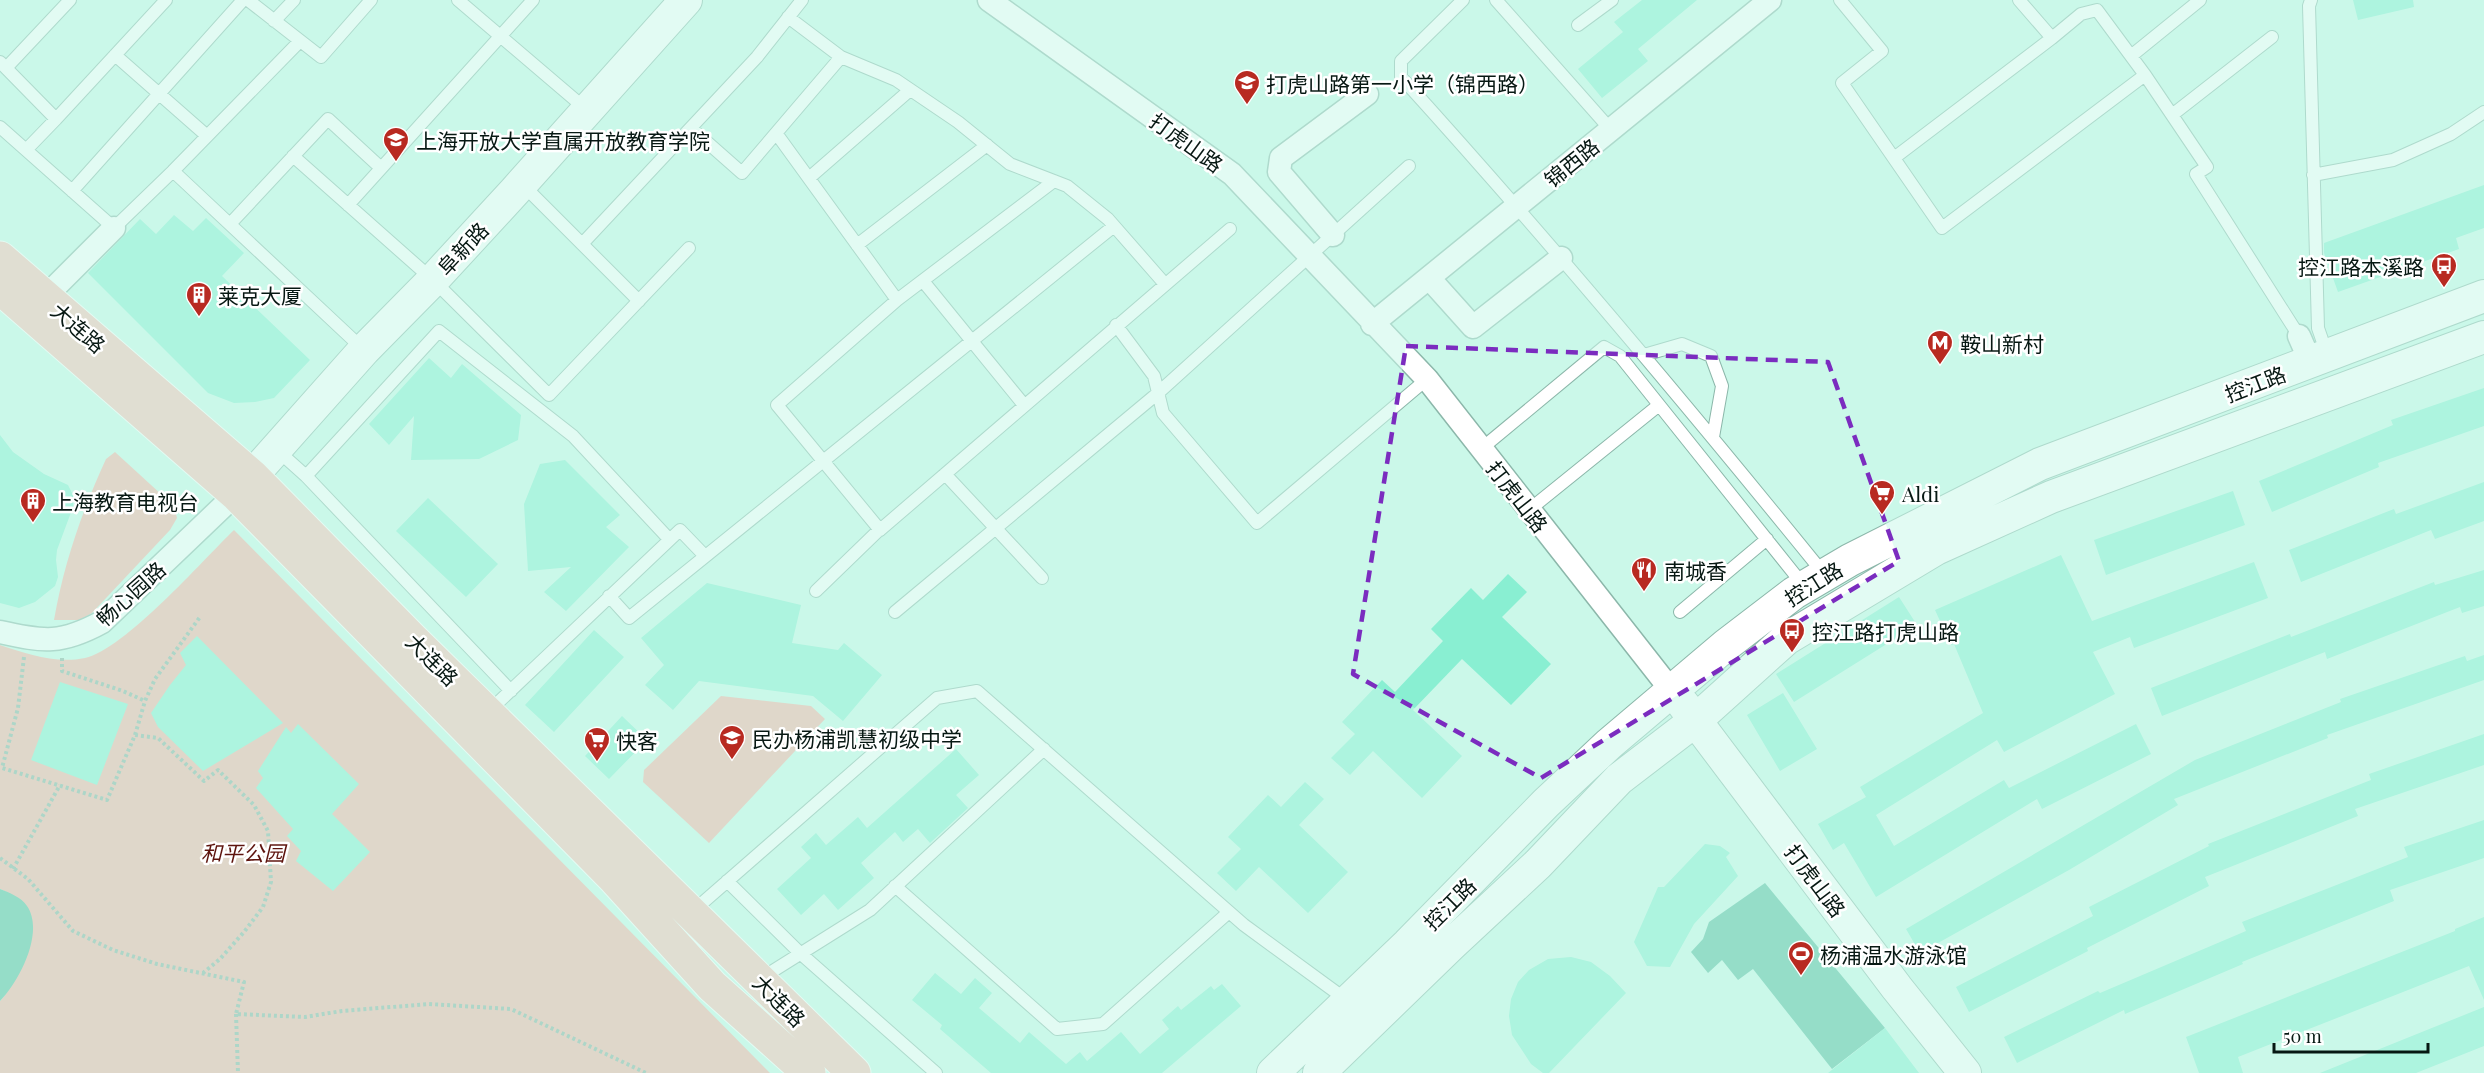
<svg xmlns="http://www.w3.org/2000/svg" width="2484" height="1073" viewBox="0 0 2484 1073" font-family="'Playfair Display','Noto Sans SC',serif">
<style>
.green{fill:#f9b0a5}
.water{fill:#55bca1}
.building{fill:#89efd2}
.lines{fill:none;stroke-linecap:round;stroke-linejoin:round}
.lane-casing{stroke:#8cb7aa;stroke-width:14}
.street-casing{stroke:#8cb7aa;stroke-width:25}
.secondary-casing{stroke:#8cb7aa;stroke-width:34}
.primary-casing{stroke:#fff;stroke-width:35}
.path{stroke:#8aada1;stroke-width:4;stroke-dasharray:3 3;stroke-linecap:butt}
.lane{stroke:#fff;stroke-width:12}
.street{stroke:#fff;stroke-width:22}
.secondary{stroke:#fff;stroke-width:32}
.primary{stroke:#fbbeb5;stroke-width:33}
.marked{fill:none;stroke:#7b2cbf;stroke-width:4.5;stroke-dasharray:12 8;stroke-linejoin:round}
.labels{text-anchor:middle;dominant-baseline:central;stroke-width:5;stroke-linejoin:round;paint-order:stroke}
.poi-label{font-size:21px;fill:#071813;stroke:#fff;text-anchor:start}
.street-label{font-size:21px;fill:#071813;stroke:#fff}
.park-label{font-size:21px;font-style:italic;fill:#5d130d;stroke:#fff}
</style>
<rect width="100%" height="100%" fill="#cbf8e9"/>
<!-- green -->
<path class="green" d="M115,452L174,506L177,518L170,530L92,613L80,620H54C64,563 82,511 106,459Z
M234,530L770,1073H0V1001C12,988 16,976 22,960C36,924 40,906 0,889V645C27,654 56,664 85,658C125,649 202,561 234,530Z
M721,696L811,706L825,719L709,843L643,782L644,770Z"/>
<!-- water -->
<path class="water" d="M1765,883L1885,1028L1832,1069L1753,969L1738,980L1722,960L1708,973L1691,952L1703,939L1709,922Z
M0,889C10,893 21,897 27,906C45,932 19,982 0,1001Z"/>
<!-- building -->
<path class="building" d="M1642,0H1697L1638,49L1648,61L1602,98L1578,69L1623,32L1614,22Z
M2353,0H2413L2414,7L2358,20Z
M2484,185V228L2456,238L2459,249L2338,292L2324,253V243Z
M174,215L193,231L206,218L244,253L222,276L310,360L274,398L255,402L234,403L208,393L88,273L140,219L156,234Z
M429,358L451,378L462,364L521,415L518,440L479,459L411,460L414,416L389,445L369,424Z
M2484,388V426L2378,463L2379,467L2272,512L2259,481L2393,425L2391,420Z
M0,435L13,452L44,474L68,485L73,495V507L57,550L56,560L58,577L55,586L35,602L19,608L0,603Z
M565,460L620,515L606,527L629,547L566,611L544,592L571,567L528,571L524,504L540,464Z
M2484,482V521L2435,539L2431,530L2301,582L2289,550L2394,509L2396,514Z
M2233,491L2245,525L2106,575L2094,540Z
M428,498L498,564L466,597L396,531Z
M2061,555L2092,621L2254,562L2268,598L2134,648L2130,637L2093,652L2115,694L2004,752L1997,740L1876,815L1894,846L2004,780L2009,788L2136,724L2151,754L2042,809L2037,799L1876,897L1844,843L1833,850L1818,824L1866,797L1860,787L1983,713L1954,644L1951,645L1935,610Z
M2484,570V606L2462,613L2460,607L2327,659L2325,652L2162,716L2151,688L2290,634L2291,637L2434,582L2435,585Z
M1508,574L1527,592L1502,617L1551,664L1511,705L1462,659L1413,710L1462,756L1422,798L1373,751L1350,775L1331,758L1355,734L1342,722L1382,680L1395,692L1443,641L1431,629L1471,588L1483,600Z
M707,583L801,605L792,643L838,650L844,643L882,675L843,721L813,696L699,681L673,710L645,685L664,665L641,638Z
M1899,597L1917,625L1794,702L1776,674Z
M594,630L624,657L554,732L525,705Z
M197,636L283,723L203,771L158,727L151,713L170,685L186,665L180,653Z
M2484,655V680L2327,735L2328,738L2174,799L2178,805L2069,870L1920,953L1906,929L2195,760L2341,702L2340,699L2465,656L2467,661Z
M60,682L128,704L97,785L31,760Z
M1783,693L1817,749L1780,771L1747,715Z
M622,716L647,740L609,779L585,756Z
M298,724L359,784L332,814L370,852L333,891L296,861L301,851L287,836L293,829L256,788L263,778L258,771L286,727L291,733Z
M2484,734V765L2355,809L2358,816L2205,877L2209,886L2087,948L2088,951L1969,1012L1956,987L2093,916L2089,907L2209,846L2208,844L2371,780L2369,774Z
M956,749L979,775L956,795L968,808L930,843L918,829L903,842L895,832L861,863L874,878L838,910L824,894L801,915L777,889L811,858L801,847L816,833L826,845L858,817L867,828Z
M1305,782L1324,799L1299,825L1348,872L1308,913L1259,867L1236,891L1217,873L1241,849L1228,837L1268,795L1281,807Z
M2484,820V858L2390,890L2394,901L2242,962L2243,964L2125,1014L2124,1010L2017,1063L2004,1037L2098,991L2100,993L2246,931L2242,922L2408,857L2404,847Z
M1705,844L1720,846L1730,853L1726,857L1738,876L1694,924L1670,967L1647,966L1634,942L1658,887H1664Z
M2484,917V1000L2469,966L2238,1057L2243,1073H2199L2186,1037L2455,931V929Z
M1571,957L1591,962L1610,976L1626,993L1549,1073H1543L1531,1064L1512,1035L1509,1016L1511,999L1518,982L1529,970L1548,959Z
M935,973L961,994L975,978L992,993L979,1008L1020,1043L1029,1032L1066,1064L1080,1052L1087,1061L1121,1032L1140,1054L1169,1029L1162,1020L1178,1006L1181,1010L1211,986L1214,990L1222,984L1241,1006L1162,1073H991L940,1029L942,1025L912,1000Z
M2484,1007V1046L2416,1073H2320Z
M1885,1028L1919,1073H1828Z"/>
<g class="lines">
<defs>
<path id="lane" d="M248,0L321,57L371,0
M458,0L587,110
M1463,0L1401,61V77C1547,238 1687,405 1824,574
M1496,0L1611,130
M1840,0L1882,51L1842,83L1942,228L2145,75
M2019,0L2052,38L2081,14L2097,10L2145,75L2207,167L2196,174L2299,336
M2311,0L2309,6L2318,328L2327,354
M788,17L841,57L896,80L958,122L1010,164L1067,186L1108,219L1164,283
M274,21L294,0
M1578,25L1612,0
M115,55L206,135
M2131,56L2200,0
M0,62L56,119L166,0
M6,68L70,0
M2172,115L2272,37
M0,127L114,228L173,171L299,42
M691,128L742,173L841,57
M776,133L897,300L1054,181
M26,150L56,119
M293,156L433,280L549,395L689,248
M1894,158L2052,38
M173,171L363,349
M2313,175L2393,160L2451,134L2484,112
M809,178L910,90
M522,184L639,301
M72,191L243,0
M348,205L533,0
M230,224L328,119L381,168
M582,244L757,57L802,0
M857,245L987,145
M923,281L1024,405
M897,300L777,405L880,530L1230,229
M1116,325L1154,376L1163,413L1257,523L1427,379
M1644,355L1682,344L1711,356L1722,386L1713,437
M1481,449L1604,347L1620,356L1804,586
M277,450L306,476L511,691
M945,474L1042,578
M306,476L439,331L573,436L669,539
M1529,510L1659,405
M816,591L879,530
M609,596L629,618L1114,226
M895,612L1158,393L1409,166
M1680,612L1767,539
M488,712L680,530L705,556
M727,881L800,953L936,1073
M895,886L1057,1029L1103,1024L1229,912
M692,912L937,698L977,691L1244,925L1348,1001
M760,979L870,910L1044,749"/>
<path id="street" d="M989,0L1232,174L1427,379L1671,690
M1333,235L1279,172L1281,158L1367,94
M1429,278L1473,327L1561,258
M45,297L114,228
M1372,324L1770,0
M2299,336L2310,361
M0,632C44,642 62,644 102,622L236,494"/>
<path id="secondary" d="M236,494L364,350L433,280L515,191L686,0
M1683,704L1897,988L1965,1073
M1273,1073L1408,944L1546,803L1609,744L1726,645L1794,593L1850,560L2040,464L2484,296
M1319,1073L1451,945L1538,864L1619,779L1696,720L1786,639L1936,549L2051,497L2484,337"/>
<path id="primary" d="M0,258L253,477L412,639L854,1073
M4,291L236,494L614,878L712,986L809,1073"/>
</defs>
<!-- lane casing -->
<use href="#lane" class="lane-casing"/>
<!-- street casing -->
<use href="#street" class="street-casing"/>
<!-- secondary casing -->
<use href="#secondary" class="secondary-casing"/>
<!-- primary casing -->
<use href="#primary" class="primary-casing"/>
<!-- path -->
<path class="path" d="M24,657L18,708L2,768L107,800L135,735L158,738L204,781L218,770L254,805L268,831L271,882L263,907L244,932L220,959L203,973
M62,658V671L123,691L145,701
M135,735L145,701L155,679L200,617
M0,858L28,879L73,931L113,950L157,964L244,982L236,1014L305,1017L342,1011L429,1004L511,1009L646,1073
M13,869L60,785
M236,1014L238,1073"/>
<!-- lane -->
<use href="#lane" class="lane"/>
<!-- street -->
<use href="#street" class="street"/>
<!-- secondary -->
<use href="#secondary" class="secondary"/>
<!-- primary -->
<use href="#primary" class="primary"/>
</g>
<!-- marked area -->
<path d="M0 0H2484V1073H0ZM1406,346L1828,362L1899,561L1541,778L1353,674Z" fill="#cbf8e9" fill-opacity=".55" fill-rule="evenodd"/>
<path class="marked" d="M1406,346L1828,362L1899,561L1541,778L1353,674Z"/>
<!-- icons -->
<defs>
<symbol id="school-pin" viewBox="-11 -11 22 30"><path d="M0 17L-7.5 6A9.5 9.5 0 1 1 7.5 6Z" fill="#b82a21" stroke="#fff"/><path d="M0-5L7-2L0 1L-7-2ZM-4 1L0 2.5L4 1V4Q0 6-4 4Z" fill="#fff"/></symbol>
<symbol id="university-pin" viewBox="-11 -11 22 30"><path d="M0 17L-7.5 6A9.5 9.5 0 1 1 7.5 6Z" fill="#b82a21" stroke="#fff"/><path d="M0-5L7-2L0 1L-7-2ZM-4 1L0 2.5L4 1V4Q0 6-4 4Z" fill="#fff"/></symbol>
<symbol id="bus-pin" viewBox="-11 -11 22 30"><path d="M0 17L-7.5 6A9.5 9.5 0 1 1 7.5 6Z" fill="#b82a21" stroke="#fff"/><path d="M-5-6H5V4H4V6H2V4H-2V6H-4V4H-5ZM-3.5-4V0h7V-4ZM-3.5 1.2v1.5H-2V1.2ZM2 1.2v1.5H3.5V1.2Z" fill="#fff"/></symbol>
<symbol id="building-pin" viewBox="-11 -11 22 30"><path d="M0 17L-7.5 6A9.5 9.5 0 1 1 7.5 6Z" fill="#b82a21" stroke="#fff"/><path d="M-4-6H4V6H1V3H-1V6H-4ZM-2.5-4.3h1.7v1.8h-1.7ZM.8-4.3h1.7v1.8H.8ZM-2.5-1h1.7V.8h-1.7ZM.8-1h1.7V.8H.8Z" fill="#fff"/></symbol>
<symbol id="metro-pin" viewBox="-11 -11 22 30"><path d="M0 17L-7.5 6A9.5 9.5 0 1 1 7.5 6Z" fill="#b82a21" stroke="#fff"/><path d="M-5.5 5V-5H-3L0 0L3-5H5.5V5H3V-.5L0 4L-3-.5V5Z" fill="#fff"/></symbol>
<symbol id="supermarket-pin" viewBox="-11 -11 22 30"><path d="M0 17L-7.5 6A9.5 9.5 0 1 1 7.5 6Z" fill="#b82a21" stroke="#fff"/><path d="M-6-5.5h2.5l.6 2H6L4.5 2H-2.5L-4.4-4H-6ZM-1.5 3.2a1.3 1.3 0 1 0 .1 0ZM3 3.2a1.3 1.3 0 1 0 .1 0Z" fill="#fff"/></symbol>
<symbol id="restaurant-pin" viewBox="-11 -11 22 30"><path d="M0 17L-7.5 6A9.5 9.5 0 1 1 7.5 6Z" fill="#b82a21" stroke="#fff"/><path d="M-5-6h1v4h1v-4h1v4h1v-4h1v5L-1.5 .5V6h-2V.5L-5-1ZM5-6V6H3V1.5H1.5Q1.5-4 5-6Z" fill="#fff"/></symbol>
<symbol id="stadium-pin" viewBox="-11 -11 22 30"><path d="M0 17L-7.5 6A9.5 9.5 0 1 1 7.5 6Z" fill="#b82a21" stroke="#fff"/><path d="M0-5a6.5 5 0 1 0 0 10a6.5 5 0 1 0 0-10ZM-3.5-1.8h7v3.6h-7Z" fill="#fff"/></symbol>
</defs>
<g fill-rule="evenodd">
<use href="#school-pin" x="1232" y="68" width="30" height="40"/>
<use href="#university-pin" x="381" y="125" width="30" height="40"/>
<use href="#bus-pin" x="2429" y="251" width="30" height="40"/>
<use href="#building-pin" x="184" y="280" width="30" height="40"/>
<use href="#metro-pin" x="1925" y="328" width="30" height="40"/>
<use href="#supermarket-pin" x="1867" y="478" width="30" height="40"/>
<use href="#building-pin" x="18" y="486" width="30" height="40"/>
<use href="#restaurant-pin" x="1629" y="555" width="30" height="40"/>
<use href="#bus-pin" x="1777" y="616" width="30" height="40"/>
<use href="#school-pin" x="717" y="723" width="30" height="40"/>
<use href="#supermarket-pin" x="582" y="725" width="30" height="40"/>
<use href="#stadium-pin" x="1786" y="939" width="30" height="40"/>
</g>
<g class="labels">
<!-- poi labels -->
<g class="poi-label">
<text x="1266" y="83">打虎山路第一小学（锦西路）</text>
<text x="416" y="140">上海开放大学直属开放教育学院</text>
<text x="2424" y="266" text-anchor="end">控江路本溪路</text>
<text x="218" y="295">莱克大厦</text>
<text x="1960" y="343">鞍山新村</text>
<text x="1902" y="493">Aldi</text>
<text x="52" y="501">上海教育电视台</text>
<text x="1664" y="570">南城香</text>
<text x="1812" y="631">控江路打虎山路</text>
<text x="752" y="738">民办杨浦凯慧初级中学</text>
<text x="616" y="740">快客</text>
<text x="1820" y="954">杨浦温水游泳馆</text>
</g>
<!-- street labels -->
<g class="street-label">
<text transform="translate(1187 142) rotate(36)">打虎山路</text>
<text transform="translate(1571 162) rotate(-39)">锦西路</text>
<text transform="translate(462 248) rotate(-47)">阜新路</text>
<text transform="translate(79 327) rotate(41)">大连路</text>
<text transform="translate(2255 383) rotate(-21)">控江路</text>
<text transform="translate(1518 496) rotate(52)">打虎山路</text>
<text transform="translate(1813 583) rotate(-32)">控江路</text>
<text transform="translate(130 593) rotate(-42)">畅心园路</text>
<text transform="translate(433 659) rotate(45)">大连路</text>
<text transform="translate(1816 880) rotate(53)">打虎山路</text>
<text transform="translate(1449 903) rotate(-45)">控江路</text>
<text transform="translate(780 1000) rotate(45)">大连路</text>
</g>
<!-- park labels -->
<g class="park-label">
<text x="243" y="852">和平公园</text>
</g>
</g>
<!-- scale -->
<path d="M2274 1043v9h154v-9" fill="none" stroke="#071813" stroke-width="3"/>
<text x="2283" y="1043" font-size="18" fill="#071813" stroke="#ffffff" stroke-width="4.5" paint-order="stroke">50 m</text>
</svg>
